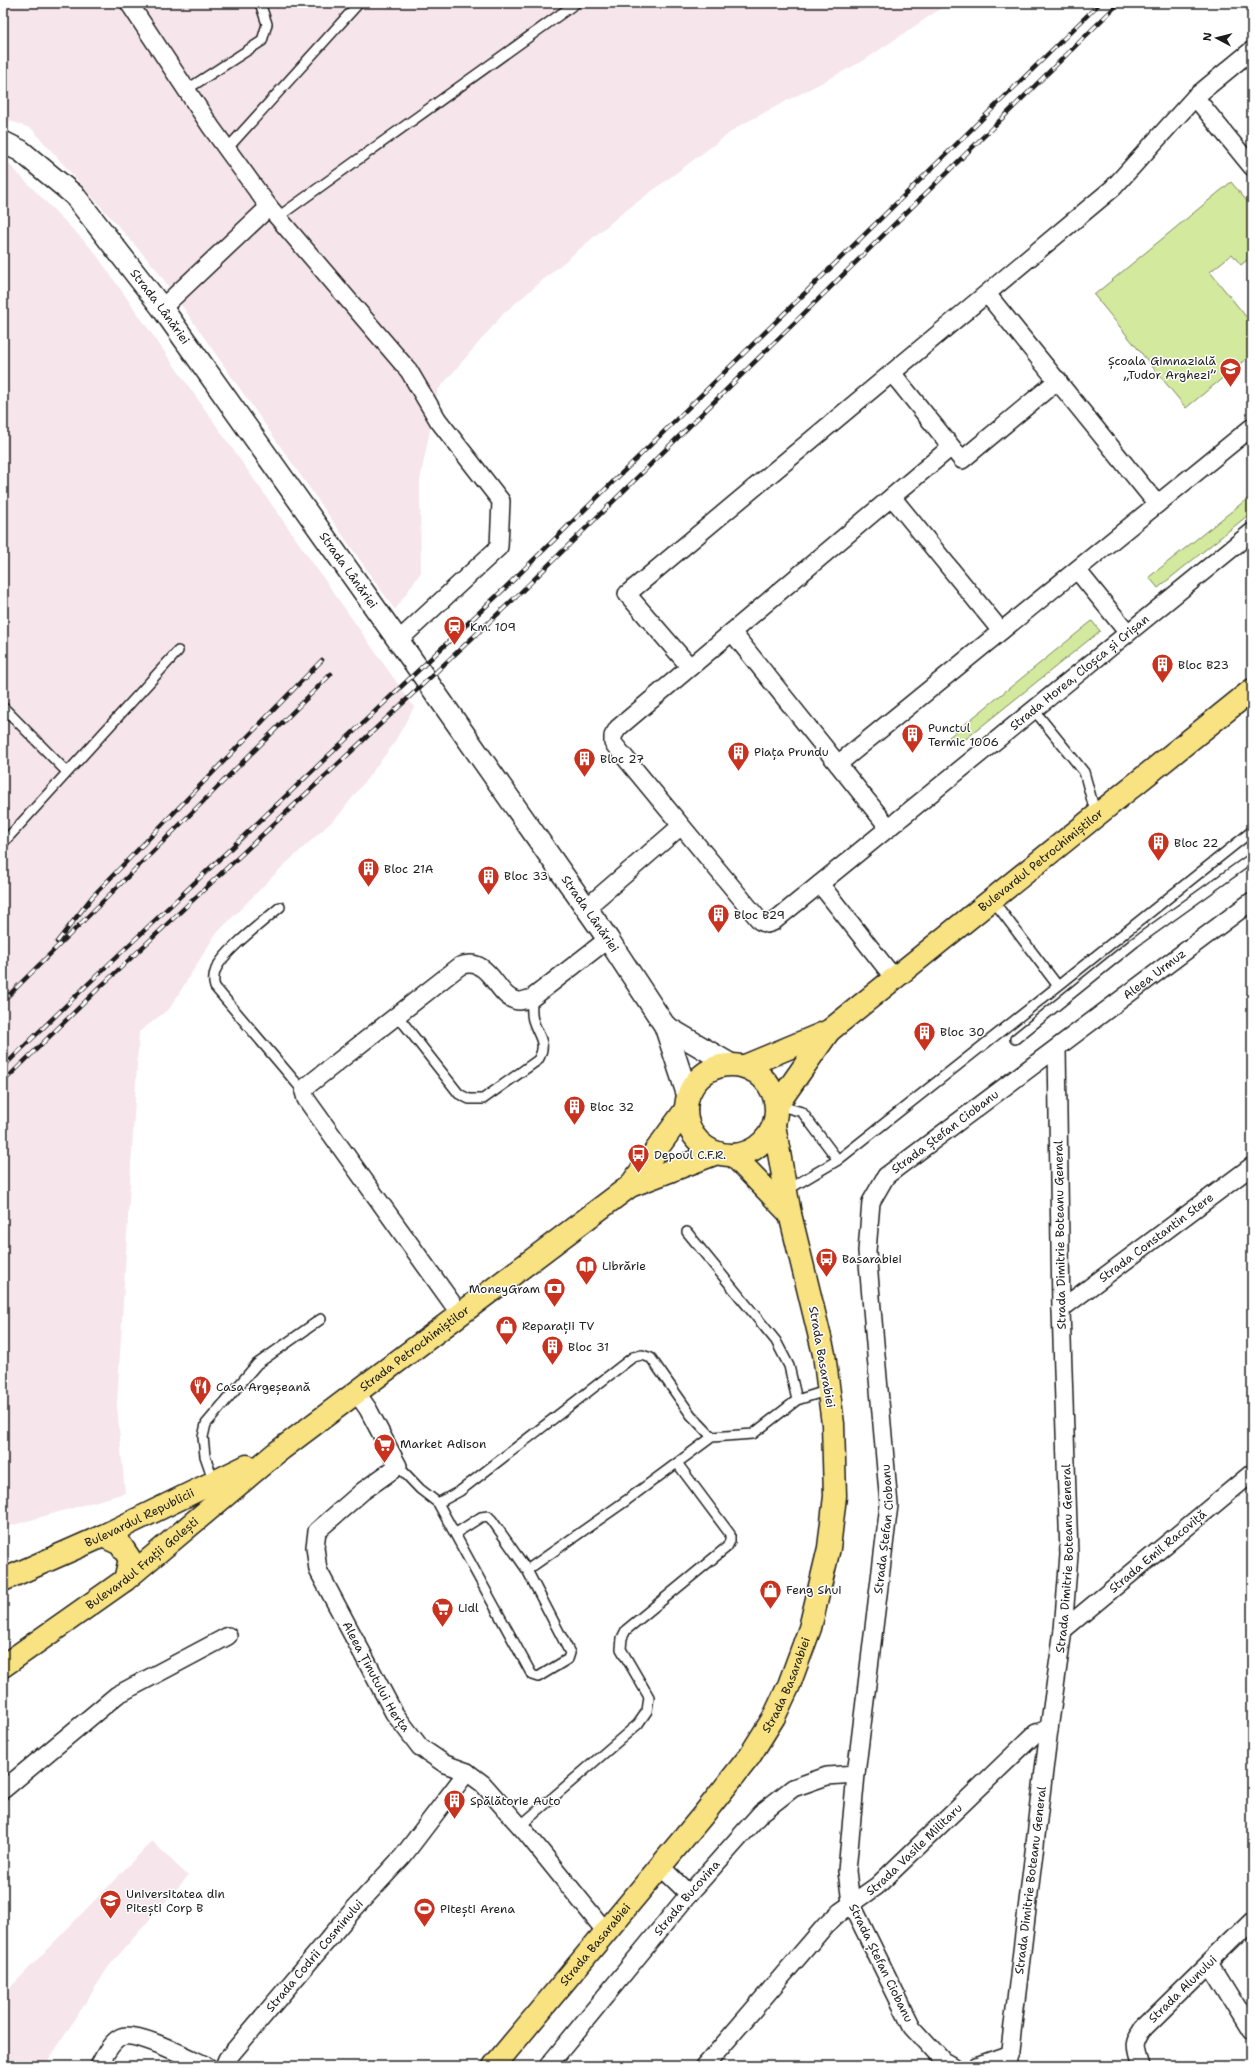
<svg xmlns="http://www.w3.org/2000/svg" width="1255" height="2069" viewBox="0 0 1255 2069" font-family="'Shantell Sans',sans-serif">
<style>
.built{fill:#f6e6eb}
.green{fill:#d3e99e;stroke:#78825d}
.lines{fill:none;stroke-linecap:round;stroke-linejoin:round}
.service-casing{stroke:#1c1c1c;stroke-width:12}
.minor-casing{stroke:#1c1c1c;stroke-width:20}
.tertiary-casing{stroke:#1c1c1c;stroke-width:24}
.primary-casing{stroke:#1c1c1c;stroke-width:25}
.service{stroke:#fff;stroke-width:9}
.minor{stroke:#fff;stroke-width:17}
.tertiary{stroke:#fff;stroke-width:21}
.primary{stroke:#f8e281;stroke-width:22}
.rail-casing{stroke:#1c1c1c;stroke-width:4.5}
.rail{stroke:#fff;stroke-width:3;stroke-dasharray:9;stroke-linecap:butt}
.labels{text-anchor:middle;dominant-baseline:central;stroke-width:3;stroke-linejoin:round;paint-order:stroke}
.street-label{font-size:12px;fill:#1c1c1c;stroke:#fff}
.poi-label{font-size:12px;fill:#1c1c1c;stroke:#fff;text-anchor:start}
</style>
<rect width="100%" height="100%" fill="#fff"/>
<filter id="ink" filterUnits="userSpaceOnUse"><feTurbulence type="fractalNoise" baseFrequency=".025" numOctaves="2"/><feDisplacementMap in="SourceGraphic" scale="8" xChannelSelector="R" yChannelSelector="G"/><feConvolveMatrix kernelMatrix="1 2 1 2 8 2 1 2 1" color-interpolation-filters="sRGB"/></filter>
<g filter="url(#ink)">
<!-- built -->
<path class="built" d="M3,3H949L863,61L739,126L620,215L505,312L438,390L420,480L421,572L395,610L156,269L32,129L3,118Z
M3,160L6,161L93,250L414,707L393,745L339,815L280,869L215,935L170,1008L139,1032L117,1405L125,1493L3,1528Z
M152,1841L188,1876L109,1966L45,2066H3V1995Z"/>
<!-- green -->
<path class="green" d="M1231,182L1252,207V256L1241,265L1232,254L1210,272L1252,324V354L1186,408L1094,295Z
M1252,495V512L1158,588L1149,577Z
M1092,621L1100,631L957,746L949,737Z"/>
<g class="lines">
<defs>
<path id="service" d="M186,90L262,41L267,24L260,3
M227,149L359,3
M278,217L576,3
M3,707L67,772
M1034,710L1084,772L1096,815
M3,843L178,651
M992,899L1058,986L1252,831
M280,907C263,922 225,950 216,969C213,976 213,981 215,987L304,1092
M397,1015L459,1094L469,1099H483L538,1060C548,1042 538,1037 533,1020C531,1014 532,1005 532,998
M1015,1039L1135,942L1252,858
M777,1105L802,1112L838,1160
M787,1190L838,1160L1058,986
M687,1232L776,1341L789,1366L797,1400
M398,1466L420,1489L438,1503L460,1491L633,1357L642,1355L651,1358L691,1415L712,1437L753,1434L797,1400L829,1390
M214,1482L205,1456L203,1437L206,1424L257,1364L321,1319
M438,1503L532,1675L538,1677L568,1659L570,1653L527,1570L492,1520L488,1516L481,1517L456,1533
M527,1570L627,1500L712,1437
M520,1826L638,1724L647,1711L649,1697L621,1649L622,1638L626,1630L727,1547L730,1541V1534L677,1463"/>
<g id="minor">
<path d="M129,3L211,127L269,207L409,371L438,420L501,501L499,547L398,641"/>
<path d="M1195,97L1252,167"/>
<path d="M987,294L1157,504"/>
<path d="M162,308L269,207"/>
<path d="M892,373L962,460L1058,380"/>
<path id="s1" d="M951,447L618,728L613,736V743L760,921L767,924L773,922L1252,532"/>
<path d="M892,497L1001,631"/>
<path d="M1077,570L1128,633"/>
<path d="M732,632L889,828"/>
<path d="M690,667L627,594L1113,188L1195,97L1252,50"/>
<path d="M838,764L1252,427"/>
<path d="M820,884L894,978"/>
<path d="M586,908L681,826"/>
<path id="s2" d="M1061,1309L1252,1166"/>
<path d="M460,1314L306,1099L304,1092L307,1086L460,966C492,954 496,1001 520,1001C523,1001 528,999 532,998L608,939"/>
<path id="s3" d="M356,1392L368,1409L398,1466L363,1491L317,1531L315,1547L318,1570L394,1713L420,1747L445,1764L467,1772L483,1784L527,1834L606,1932"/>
<path id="s4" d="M1063,1630L1252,1473"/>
<path d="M3,1790L117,1695L228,1636"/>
<path d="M660,1866L689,1894"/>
<path d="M1210,1963L1252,2031"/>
<path d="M99,2066C104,2057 110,2042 121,2037C136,2030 191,2059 207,2066"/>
<path id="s5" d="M224,2066L227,2059L354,1909L403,1856L467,1772"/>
<path id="s6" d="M548,2066L689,1894L761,1813L793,1788L827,1776L856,1774"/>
<path id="s7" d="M705,2066L825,1926L840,1912L877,1886L1036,1733L1049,1729"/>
<path id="s8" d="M952,2066L943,2061L912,2027L851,1903L847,1871L856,1774L889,1505L867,1251L871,1202L886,1176L1252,901"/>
<path d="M976,2066L1010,2054"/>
<path id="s9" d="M1008,2066L1049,1729L1063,1630L1069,1555L1061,1309L1057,1048"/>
<path id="s10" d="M1140,2066C1133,2046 1133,2044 1144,2027L1252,1921"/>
</g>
<g id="tertiary">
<path id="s11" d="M3,142L21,151L74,195L162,308L427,681L608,939L665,1026L688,1096"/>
<path d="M665,1026L730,1064"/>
</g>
<g id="primary">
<circle cx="731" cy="1110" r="45"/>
<path id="s12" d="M745,1066L829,1031L1252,690"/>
<path d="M777,1105L829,1031"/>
<path d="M733,1155L790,1214"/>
<path d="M630,1186L686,1109"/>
<path d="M103,1536L120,1544L130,1559L125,1580"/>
<path id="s13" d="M3,1580L103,1536L247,1466"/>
<path id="s14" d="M3,1666L125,1580L276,1453L630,1186L717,1153"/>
<path id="s15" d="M494,2066L703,1815L749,1757L774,1717L789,1685L810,1628L829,1548L835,1496L833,1424L824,1354L790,1214L774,1125"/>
</g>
</defs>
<!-- service casing -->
<use href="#service" class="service-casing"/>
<!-- minor casing -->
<use href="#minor" class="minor-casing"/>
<!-- tertiary casing -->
<use href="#tertiary" class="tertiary-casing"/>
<!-- primary casing -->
<use href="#primary" class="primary-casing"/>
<!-- service -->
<use href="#service" class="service"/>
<!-- minor -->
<use href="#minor" class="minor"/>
<!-- tertiary -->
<use href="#tertiary" class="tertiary"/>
<!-- primary -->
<use href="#primary" class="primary"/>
<defs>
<path id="rail" d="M57,942L93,896L322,660
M3,1001L331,674
M3,1067L89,983L504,589L1100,3
M3,1082L98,989L516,597L1119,3"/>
</defs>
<!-- rail casing -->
<use href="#rail" class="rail-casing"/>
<!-- rail -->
<use href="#rail" class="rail"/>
</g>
</g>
<!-- icons -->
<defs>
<symbol id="school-pin" viewBox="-11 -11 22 30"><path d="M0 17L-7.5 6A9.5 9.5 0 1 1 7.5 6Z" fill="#c8321e" stroke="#fff"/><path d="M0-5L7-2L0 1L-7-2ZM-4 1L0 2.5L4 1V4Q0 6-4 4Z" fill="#fff"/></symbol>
<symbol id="station-pin" viewBox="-11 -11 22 30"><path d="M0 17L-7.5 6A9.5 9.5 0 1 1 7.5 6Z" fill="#c8321e" stroke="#fff"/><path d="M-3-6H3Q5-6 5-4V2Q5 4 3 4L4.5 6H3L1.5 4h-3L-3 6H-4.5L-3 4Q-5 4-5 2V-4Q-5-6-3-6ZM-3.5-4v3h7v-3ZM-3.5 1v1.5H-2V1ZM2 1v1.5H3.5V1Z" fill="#fff"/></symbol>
<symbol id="building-pin" viewBox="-11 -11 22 30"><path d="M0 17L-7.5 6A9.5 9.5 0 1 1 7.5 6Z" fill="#c8321e" stroke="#fff"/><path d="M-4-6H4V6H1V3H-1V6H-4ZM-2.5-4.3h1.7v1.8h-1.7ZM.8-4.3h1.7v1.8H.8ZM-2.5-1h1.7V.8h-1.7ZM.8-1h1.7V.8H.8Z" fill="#fff"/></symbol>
<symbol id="bus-pin" viewBox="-11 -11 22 30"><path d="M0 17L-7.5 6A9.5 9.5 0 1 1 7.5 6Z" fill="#c8321e" stroke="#fff"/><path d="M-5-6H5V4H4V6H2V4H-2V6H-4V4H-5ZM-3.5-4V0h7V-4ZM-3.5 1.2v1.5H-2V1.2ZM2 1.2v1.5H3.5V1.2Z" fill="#fff"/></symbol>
<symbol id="library-pin" viewBox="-11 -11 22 30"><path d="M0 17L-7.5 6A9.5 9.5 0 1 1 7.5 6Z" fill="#c8321e" stroke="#fff"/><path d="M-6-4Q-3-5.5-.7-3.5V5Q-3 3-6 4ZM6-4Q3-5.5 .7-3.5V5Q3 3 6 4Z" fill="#fff"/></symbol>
<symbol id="bank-pin" viewBox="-11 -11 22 30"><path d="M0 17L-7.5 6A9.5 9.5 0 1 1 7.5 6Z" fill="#c8321e" stroke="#fff"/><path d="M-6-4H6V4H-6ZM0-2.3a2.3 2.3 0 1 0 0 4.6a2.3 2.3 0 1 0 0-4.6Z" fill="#fff"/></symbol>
<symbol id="shop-pin" viewBox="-11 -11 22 30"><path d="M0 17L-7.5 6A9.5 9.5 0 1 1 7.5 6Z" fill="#c8321e" stroke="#fff"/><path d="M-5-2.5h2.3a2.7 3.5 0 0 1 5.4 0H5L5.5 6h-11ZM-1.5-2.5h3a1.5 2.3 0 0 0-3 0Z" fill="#fff"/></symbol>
<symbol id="restaurant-pin" viewBox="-11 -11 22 30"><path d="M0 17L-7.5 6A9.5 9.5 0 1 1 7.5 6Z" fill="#c8321e" stroke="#fff"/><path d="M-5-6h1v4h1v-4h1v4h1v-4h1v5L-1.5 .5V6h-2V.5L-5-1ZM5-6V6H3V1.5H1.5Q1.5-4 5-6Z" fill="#fff"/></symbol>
<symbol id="supermarket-pin" viewBox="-11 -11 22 30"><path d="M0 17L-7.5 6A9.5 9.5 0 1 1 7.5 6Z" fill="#c8321e" stroke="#fff"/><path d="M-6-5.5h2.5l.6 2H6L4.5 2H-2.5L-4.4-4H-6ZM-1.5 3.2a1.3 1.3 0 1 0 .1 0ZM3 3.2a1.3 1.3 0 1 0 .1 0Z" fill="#fff"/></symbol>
<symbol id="university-pin" viewBox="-11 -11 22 30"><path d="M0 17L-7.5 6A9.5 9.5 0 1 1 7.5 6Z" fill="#c8321e" stroke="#fff"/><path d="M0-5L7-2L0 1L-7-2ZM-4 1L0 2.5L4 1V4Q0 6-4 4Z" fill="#fff"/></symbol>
<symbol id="stadium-pin" viewBox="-11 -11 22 30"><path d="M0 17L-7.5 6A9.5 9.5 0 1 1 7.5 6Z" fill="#c8321e" stroke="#fff"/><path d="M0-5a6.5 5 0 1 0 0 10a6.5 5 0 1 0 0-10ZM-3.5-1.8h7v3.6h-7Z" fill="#fff"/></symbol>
</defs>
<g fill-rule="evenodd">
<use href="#school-pin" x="1218" y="356" width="25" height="34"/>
<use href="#station-pin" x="442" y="614" width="25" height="34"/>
<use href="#building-pin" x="1150" y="652" width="25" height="34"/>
<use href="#building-pin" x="900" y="722" width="25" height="34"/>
<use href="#building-pin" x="726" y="740" width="25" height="34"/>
<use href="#building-pin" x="572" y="746" width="25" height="34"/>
<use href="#building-pin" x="1146" y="830" width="25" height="34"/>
<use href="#building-pin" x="356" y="856" width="25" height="34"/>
<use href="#building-pin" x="476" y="864" width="25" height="34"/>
<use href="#building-pin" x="706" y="902" width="25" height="34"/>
<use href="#building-pin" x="912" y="1020" width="25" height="34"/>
<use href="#building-pin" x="562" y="1094" width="25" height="34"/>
<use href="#bus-pin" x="626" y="1142" width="25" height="34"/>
<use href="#bus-pin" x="814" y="1246" width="25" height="34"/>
<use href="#library-pin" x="574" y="1254" width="25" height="34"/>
<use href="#bank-pin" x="542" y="1276" width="25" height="34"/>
<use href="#shop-pin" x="494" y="1314" width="25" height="34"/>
<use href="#building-pin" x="540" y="1334" width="25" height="34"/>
<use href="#restaurant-pin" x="188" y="1374" width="25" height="34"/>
<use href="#supermarket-pin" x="372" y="1432" width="25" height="34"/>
<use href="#shop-pin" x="758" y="1578" width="25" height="34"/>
<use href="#supermarket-pin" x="430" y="1596" width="25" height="34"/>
<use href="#building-pin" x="442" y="1788" width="25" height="34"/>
<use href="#university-pin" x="98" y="1888" width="25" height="34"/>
<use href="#stadium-pin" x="412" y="1896" width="25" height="34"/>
</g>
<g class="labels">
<!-- street labels -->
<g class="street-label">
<text stroke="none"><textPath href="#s11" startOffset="230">Strada Lânăriei</textPath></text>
<text stroke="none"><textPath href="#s11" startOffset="554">Strada Lânăriei</textPath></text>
<text stroke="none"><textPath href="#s1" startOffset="1092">Strada Horea, Cloșca și Crișan</textPath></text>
<text stroke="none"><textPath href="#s12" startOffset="363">Bulevardul Petrochimiștilor</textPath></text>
<text stroke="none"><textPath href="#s11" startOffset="974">Strada Lânăriei</textPath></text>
<text stroke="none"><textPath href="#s8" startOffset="1265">Aleea Urmuz</textPath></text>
<text stroke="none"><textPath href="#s8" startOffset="1003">Strada Ștefan Ciobanu</textPath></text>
<text transform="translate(1060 1235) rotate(-91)">Strada Dimitrie Boteanu General</text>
<text stroke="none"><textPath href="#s2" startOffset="119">Strada Constantin Stere</textPath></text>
<text stroke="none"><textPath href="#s14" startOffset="520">Strada Petrochimiștilor</textPath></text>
<text transform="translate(822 1357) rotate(80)">Strada Basarabiei</text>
<text stroke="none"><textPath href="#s13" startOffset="150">Bulevardul Republicii</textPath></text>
<text stroke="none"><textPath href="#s8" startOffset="571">Strada Ștefan Ciobanu</textPath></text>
<text stroke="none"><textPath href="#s4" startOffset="123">Strada Emil Racoviță</textPath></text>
<text stroke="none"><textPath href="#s9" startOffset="511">Strada Dimitrie Boteanu General</textPath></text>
<text stroke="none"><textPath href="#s14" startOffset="173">Bulevardul Frații Golești</textPath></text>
<text stroke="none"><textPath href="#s3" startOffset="350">Aleea Ținutului Herța</textPath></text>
<text stroke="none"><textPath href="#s15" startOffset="482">Strada Basarabiei</textPath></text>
<text stroke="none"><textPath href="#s7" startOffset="302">Strada Vasile Militaru</textPath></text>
<text stroke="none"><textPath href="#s9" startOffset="187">Strada Dimitrie Boteanu General</textPath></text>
<text stroke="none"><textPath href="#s6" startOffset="218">Strada Bucovina</textPath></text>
<text stroke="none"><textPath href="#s15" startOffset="158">Strada Basarabiei</textPath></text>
<text stroke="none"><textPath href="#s5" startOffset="143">Strada Codrii Cosminului</textPath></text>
<text transform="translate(881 1963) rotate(64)">Strada Ștefan Ciobanu</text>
<text stroke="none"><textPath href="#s10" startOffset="96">Strada Alunului</textPath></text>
</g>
<!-- poi labels -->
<g class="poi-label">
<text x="1216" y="361" text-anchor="end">Școala Gimnazială<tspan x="1216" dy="14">„Tudor Arghezi”</tspan></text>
<text x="470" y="627">Km. 109</text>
<text x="1178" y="665">Bloc B23</text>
<text x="928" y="728">Punctul<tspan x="928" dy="14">Termic 1006</tspan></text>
<text x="754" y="752">Piața Prundu</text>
<text x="600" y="759">Bloc 27</text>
<text x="1174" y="843">Bloc 22</text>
<text x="384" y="869">Bloc 21A</text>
<text x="504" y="876">Bloc 33</text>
<text x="734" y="915">Bloc B29</text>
<text x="940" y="1032">Bloc 30</text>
<text x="590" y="1107">Bloc 32</text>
<text x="654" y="1155">Depoul C.F.R.</text>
<text x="842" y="1259">Basarabiei</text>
<text x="602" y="1266">Librărie</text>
<text x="540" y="1289" text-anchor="end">MoneyGram</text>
<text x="522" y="1326">Reparații TV</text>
<text x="568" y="1347">Bloc 31</text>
<text x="216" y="1387">Casa Argeșeană</text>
<text x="400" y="1444">Market Adison</text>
<text x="786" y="1590">Feng Shui</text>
<text x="458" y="1608">Lidl</text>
<text x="470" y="1801">Spălătorie Auto</text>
<text x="126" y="1894">Universitatea din<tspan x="126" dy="14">Pitești Corp B</tspan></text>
<text x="440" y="1909">Pitești Arena</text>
</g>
</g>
<!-- margin -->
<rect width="1255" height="2069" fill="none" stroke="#fff" stroke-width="16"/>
<rect x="8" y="8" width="1239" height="2053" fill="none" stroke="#1c1c1c" stroke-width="1.5" filter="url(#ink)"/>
<!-- north arrow -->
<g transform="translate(1217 38) rotate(277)" stroke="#ffffff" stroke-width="3" paint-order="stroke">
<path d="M0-3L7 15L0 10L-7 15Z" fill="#1c1c1c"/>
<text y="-6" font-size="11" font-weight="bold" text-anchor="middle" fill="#1c1c1c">N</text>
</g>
</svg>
